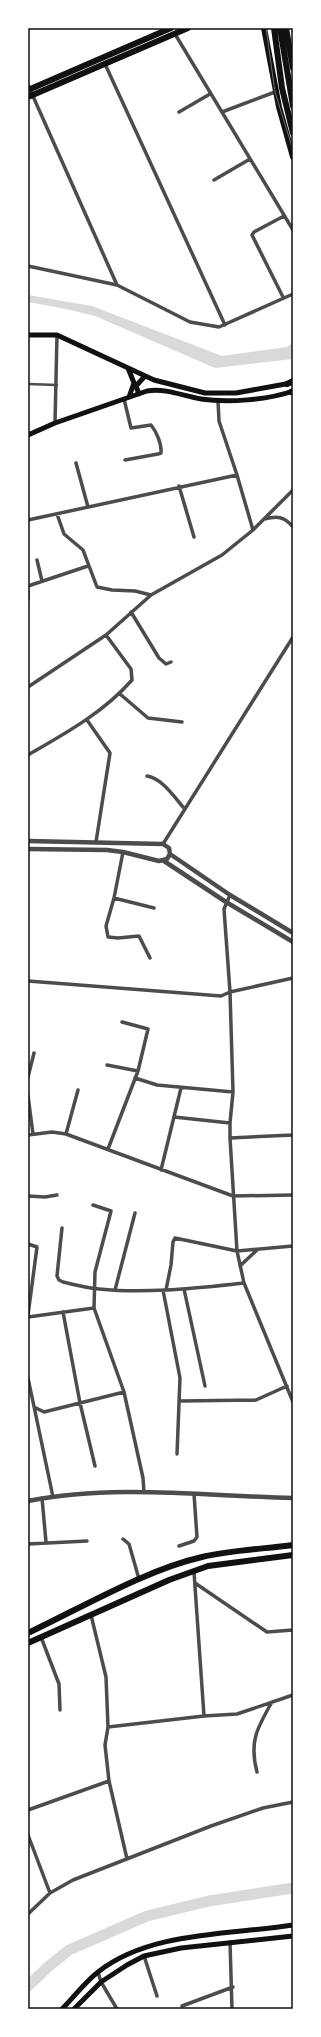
<svg xmlns="http://www.w3.org/2000/svg" width="321" height="2037" viewBox="0 0 321 2037" font-family="Inter,sans-serif">
<style>
.water{fill:#d9d9d9}
.lines{fill:none;stroke-linecap:round;stroke-linejoin:round}
.river{stroke:#d9d9d9;stroke-width:11}
.pedestrian{stroke:#4c4c4c;stroke-width:2.5}
.minor{stroke:#4c4c4c;stroke-width:3.5}
.tertiary{stroke:#4c4c4c;stroke-width:4.5}
.secondary{stroke:#111;stroke-width:5}
.primary{stroke:#111;stroke-width:6}
.tram{stroke:#707070;stroke-width:1}
.neatline{fill:none;stroke:#111;stroke-width:1.5}
</style>
<rect width="100%" height="100%" fill="#fff"/>
<!-- water -->
<path class="water" d="M28,295L92,306L222,356L287,347L293,343V359L215,368L95,316L66,309L28,302Z"/>
<g class="lines">
<!-- river -->
<path class="river" d="M28,1986L48,1967L69,1950L147,1916L209,1901L293,1888"/>
<!-- pedestrian -->
<path class="pedestrian" d="M28,384L57,385"/>
<!-- minor -->
<path class="minor" d="M175,34L293,230
M105,64L225,325
M28,85L117,285
M179,112L210,94
M222,112L275,92
M214,180L250,159
M28,266L117,285L190,322L219,327L293,294
M283,297L252,235L254,232L284,216
M124,399L131,428L151,425C156,431 162,444 161,453L158,454L125,460
M218,401L219,421L237,475L253,530
M55,423L57,335
M76,463L88,507
M179,486L194,537
M57,514L64,534L83,550L97,587L112,590L135,591L151,595
M264,519C277,516 284,516 293,527
M28,520L237,475
M37,560L42,581
M28,586L88,566
M28,591V599
M131,612L159,658L166,664L171,662
M28,687L106,635L151,595L222,555L253,530L293,490
M120,694L148,718L182,722
M87,720L110,753L96,842
M28,755C66,733 103,713 132,680L131,669L106,635
M147,776C162,778 175,798 184,808
M163,844L293,637
M123,852L114,898L106,926L108,937L118,938L139,936L150,958
M230,895L224,909L230,992L233,1092L230,1123V1138L237,1251L244,1283L293,1402
M114,898L154,908
M28,981L221,996L230,992L293,978
M107,1065L138,1071
M28,1077L34,1053
M135,1078L157,1085L233,1092
M28,1096L33,1134
M174,1117L230,1123
M66,1134L78,1090
M28,1135L52,1132L66,1134L233,1196L293,1195
M230,1138L293,1135
M108,1149L138,1071L148,1029L122,1022
M161,1170L181,1088
M28,1196L45,1197L57,1195
M93,1205L111,1211L95,1272L94,1308L124,1392L143,1478L144,1492
M62,1228L57,1276L59,1280L63,1282C75,1285 87,1288 99,1289C147,1294 196,1288 244,1283
M28,1244L37,1247L28,1315
M240,1266L257,1250
M184,1289L205,1386
M115,1290L135,1213
M163,1290L180,1378L177,1454
M166,1290L171,1265L173,1242L175,1238L237,1251L293,1246
M63,1312L80,1403L95,1466
M28,1317L94,1308
M28,1378L53,1497
M180,1401L256,1400L287,1386
M36,1408L44,1412L124,1392
M42,1498L46,1542
M123,1539L129,1544L139,1579
M28,1544L87,1541
M179,1546L194,1541L197,1537L194,1494
M194,1572L204,1716
M195,1583L267,1632L293,1630
M91,1615L106,1677L108,1727L105,1745L109,1781L127,1859
M41,1637L59,1684L60,1710
M108,1727L204,1716L237,1714L293,1695
M257,1772C249,1742 257,1728 272,1702
M28,1810L109,1781
M28,1835L50,1893
M28,1914L50,1893L73,1880L211,1826L263,1808L293,1802
M230,1942L232,2009
M144,1956L157,1996
M98,1972L101,1982L117,2009
M182,2006L233,1987"/>
<!-- tertiary -->
<path class="tertiary" d="M28,841L163,844L169,848L170,854L167,859L159,861L123,852L107,850L28,849
M170,854L230,895L293,933
M164,861L226,902L293,942
M28,1501C115,1484 205,1496 293,1498"/>
<!-- secondary -->
<path class="secondary" d="M28,335H57L154,380L205,393H236L291,383
M128,368L134,383L129,397
M139,394L136,386L145,376
M28,435L55,423L147,391C166,388 183,396 201,399C227,403 268,400 293,391
M62,2009C74,1997 85,1982 98,1972C150,1931 230,1935 293,1925
M74,2009L101,1982L127,1965L144,1956L181,1948L293,1936"/>
<!-- primary -->
<path class="primary" d="M264,28L279,107L293,157
M274,28L282,88L293,133
M280,28L293,106
M286,28L293,68
M28,90L171,28
M28,97L188,28
M287,384L293,381
M291,392L293,391
M28,1633C81,1608 145,1570 202,1557C232,1550 263,1549 293,1545
M28,1643L169,1580L208,1566L293,1555"/>
<!-- tram -->
<path class="tram" d="M266,28L275,92L293,150"/>
</g>
<!-- border -->
<rect width="321" height="2037" fill="none" stroke="#ffffff" stroke-width="58"/>
<rect x="29" y="29" width="263" height="1979" class="neatline"/>
</svg>
